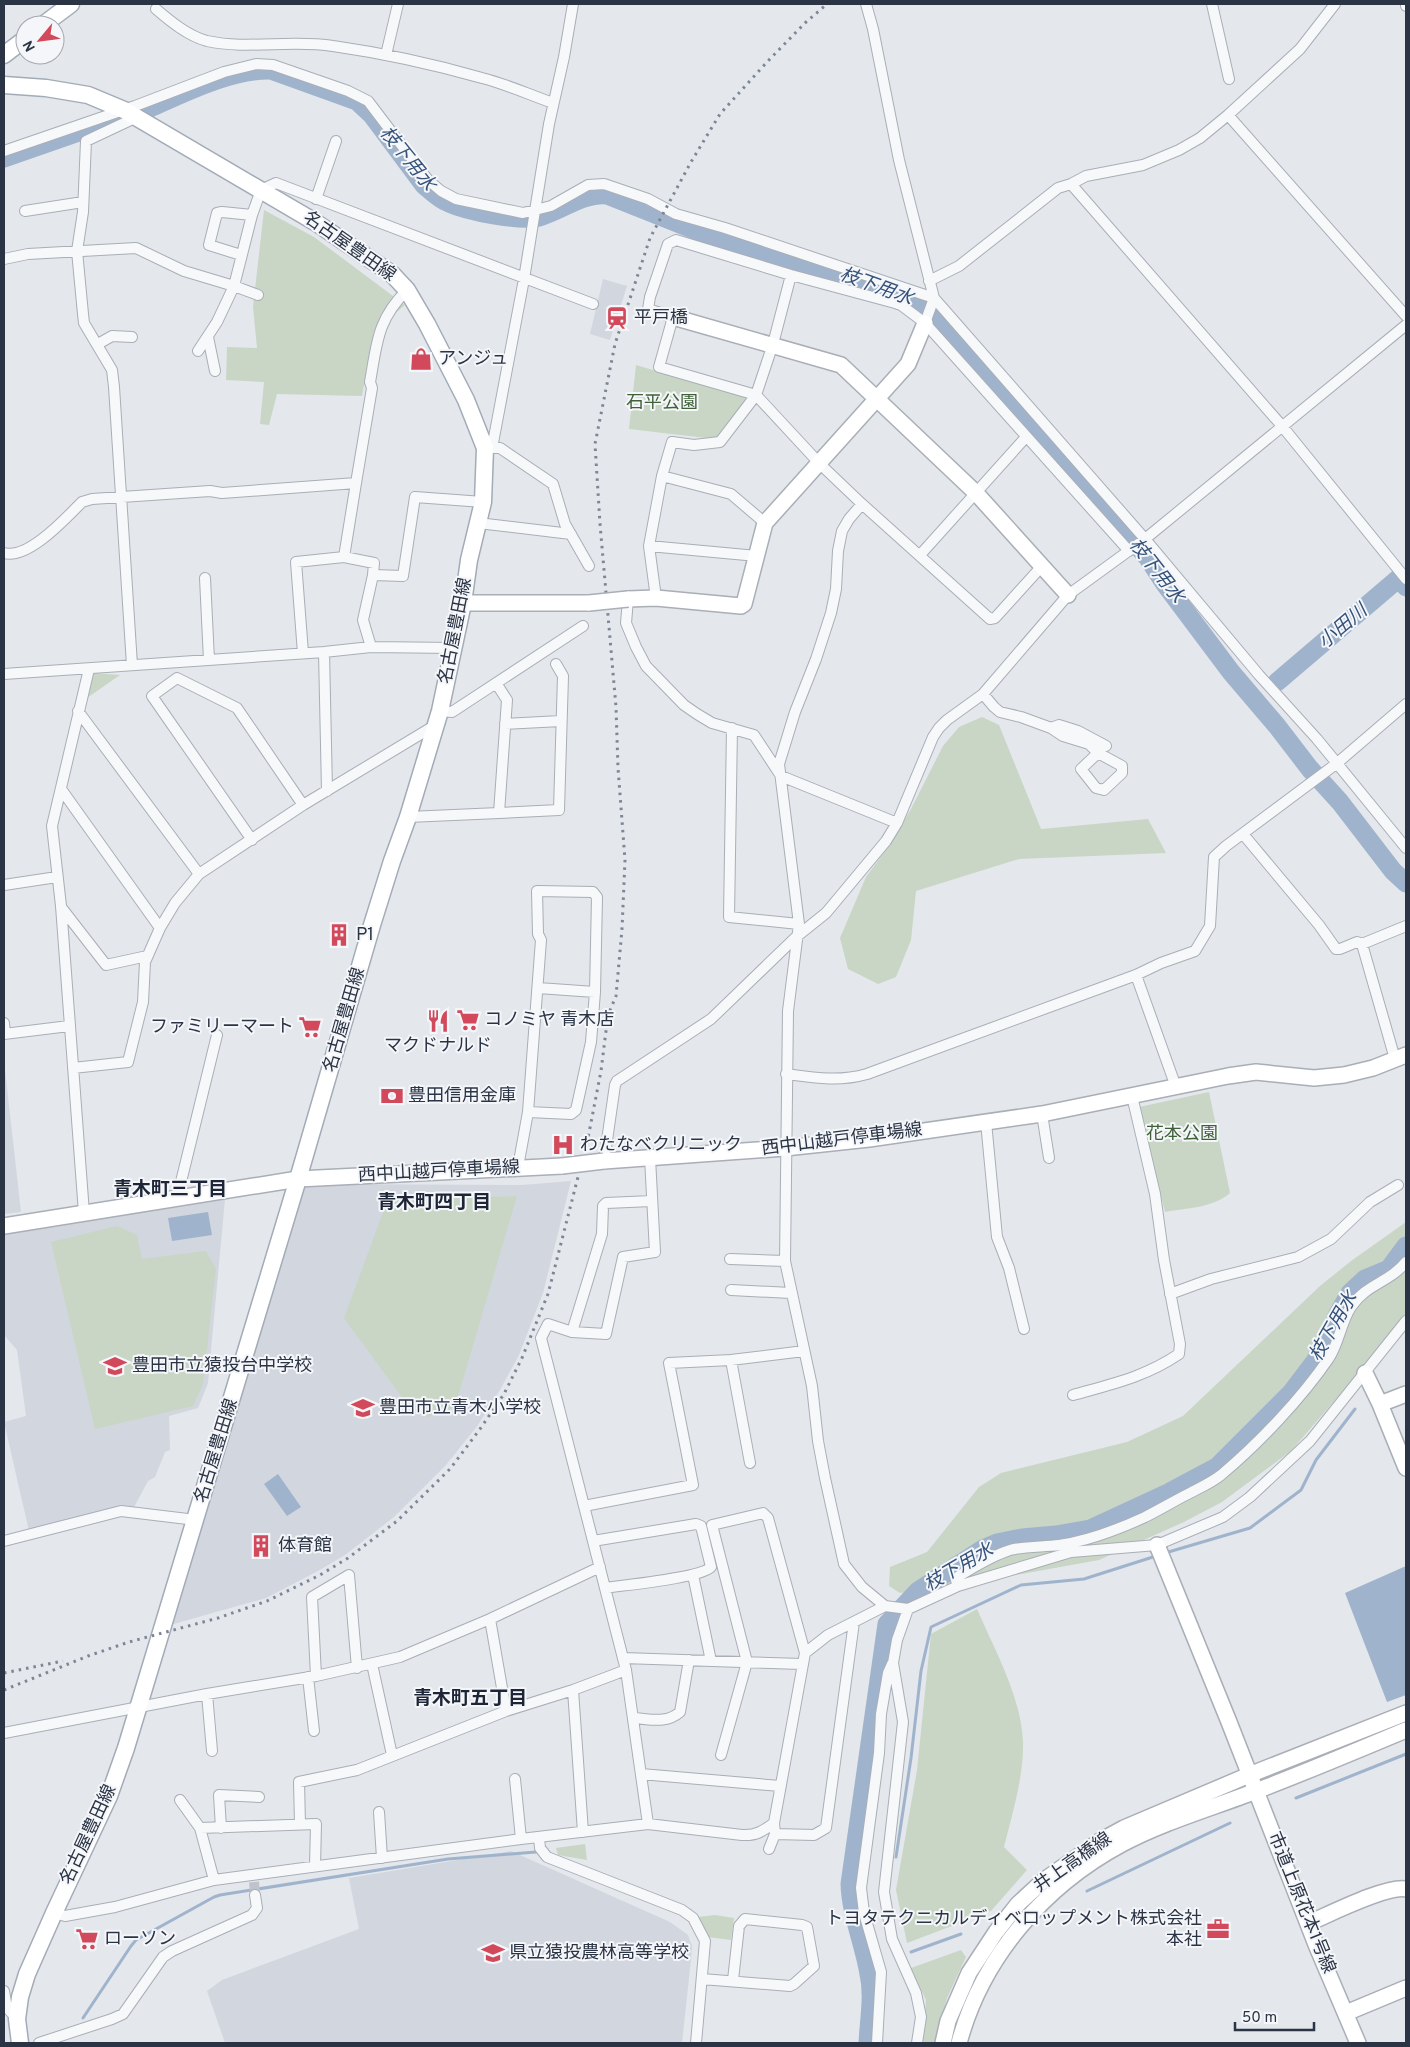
<svg xmlns="http://www.w3.org/2000/svg" width="1410" height="2047" viewBox="0 0 1410 2047" font-family="Overpass,'Noto Sans JP',sans-serif">
  <rect width="100%" height="100%" fill="#e4e7ec"/>
  <path fill="#d2d6de" d="M 603,279 L 627,286 L 610,340 L 590,334 Z
    M 4,1061 L 21,1212 L 4,1214 Z
    M 571,1181 L 543,1293 L 519,1355 L 500,1390 L 478,1425 L 446,1465 L 394,1517 L 345,1555 L 318,1571 L 266,1598 L 170,1625 L 302,1190 L 311,1184 L 522,1185 Z
    M 225,1199 L 208,1383 L 198,1408 L 169,1416 L 170,1450 L 165,1452 L 155,1477 L 148,1481 L 133,1509 L 111,1508 L 29,1531 L 4,1422 L 26,1416 L 17,1350 L 4,1335 L 4,1230 Z
    M 511,1851 L 670,1922 L 688,1935 L 692,1946 L 691,1960 L 682,2043 L 225,2043 L 207,1991 L 222,1980 L 359,1929 L 349,1878 Z"/>
  <path fill="#c9d6c5" d="M 264,210 L 314,237 L 405,305 L 374,331 L 362,396 L 277,394 L 269,425 L 260,424 L 264,382 L 226,380 L 227,347 L 257,348 L 253,307 Z
    M 636,365 L 748,398 L 715,439 L 629,429 Z
    M 92,673 L 120,675 L 87,698 Z
    M 982,717 L 999,725 L 1041,829 L 1148,819 L 1166,853 L 1019,859 L 916,891 L 911,940 L 896,977 L 878,984 L 848,969 L 840,938 L 866,877 L 888,847 L 911,809 L 943,746 L 959,727 Z
    M 1209,1092 L 1230,1193 C 1213,1208 1186,1208 1165,1212 L 1139,1107 Z
    M 517,1196 L 455,1407 L 428,1417 L 409,1407 L 344,1318 L 388,1199 Z
    M 1406,1222 L 1406,1318 L 1291,1451 L 1222,1502 L 1184,1522 L 1099,1560 L 943,1588 L 900,1593 L 889,1586 L 890,1567 L 927,1552 L 979,1487 L 1001,1473 L 1127,1442 L 1183,1416 L 1320,1286 L 1351,1261 Z
    M 117,1226 L 137,1235 L 142,1259 L 206,1251 L 216,1269 L 203,1384 L 193,1406 L 95,1429 L 51,1242 Z
    M 977,1609 C 995,1651 1021,1696 1023,1742 C 1024,1776 1012,1815 1004,1847 L 1027,1870 L 991,1911 L 907,1943 L 896,1890 L 917,1770 L 931,1634 Z
    M 585,1844 L 587,1860 L 558,1855 L 556,1848 Z
    M 715,1915 L 734,1918 L 731,1940 L 708,1937 L 698,1917 Z
    M 961,1950 L 966,1957 L 947,1998 L 935,2043 L 923,2043 L 926,2000 L 911,1968 Z"/>
  <path fill="#9fb4cc" d="M 208,1212 L 212,1235 L 172,1241 L 168,1218 Z
    M 278,1474 L 301,1507 L 287,1516 L 264,1484 Z
    M 1406,1566 L 1406,1695 L 1387,1702 L 1345,1593 Z"/>
  <g fill="none" stroke-linecap="round" stroke-linejoin="round">
    <path stroke="#9fb4cc" stroke-width="3" d="M 1165,1553 L 1250,1528 L 1301,1490 L 1316,1460 L 1355,1409
      M 1296,1798 L 1406,1754
      M 896,1857 L 911,1758 L 921,1671 L 931,1627 L 1021,1585 L 1084,1579 L 1156,1556
      M 1087,1891 L 1230,1823
      M 911,1952 L 961,1934
      M 83,2018 L 131,1946 L 136,1940 L 214,1897 L 220,1895 L 448,1859 L 536,1852"/>
    <path stroke="#9fb4cc" stroke-width="19" d="M 150,108 C 186,92 232,69 271,70 L 357,101 L 372,115 L 424,185 C 432,192 439,199 449,203 C 467,211 520,222 539,217 C 561,211 584,192 607,195 L 725,242 L 834,271 L 902,292 L 935,314 L 1148,558 L 1165,584 L 1231,672 L 1277,726 L 1310,769 L 1340,802 L 1393,871 L 1406,883
      M 4,158 L 116,119
      M 1277,682 L 1399,578 L 1406,587
      M 868,2043 C 869,2020 874,1996 869,1974 C 864,1943 851,1915 850,1884 L 887,1624 L 918,1591 L 983,1549 L 997,1543 L 1022,1538 L 1056,1535 L 1090,1529 L 1170,1492 L 1217,1467 L 1291,1393 L 1313,1364 L 1326,1346 L 1337,1316 L 1350,1293 L 1365,1279 L 1389,1269 L 1406,1246"/>
    <path stroke="#bfc3cb" stroke-width="10" stroke-dasharray="10 5" stroke-linecap="butt" d="M 254,1882 L 255,1895"/>
    <defs>
      <path id="street" d="M 866,4 L 873,29 L 899,160 L 934,298 L 1145,539 L 1259,675 L 1317,739 L 1406,848
        M 1212,4 L 1229,79
        M 1406,4 L 1406,6
        M 156,9 C 170,21 188,36 207,41 C 248,50 291,39 333,46 C 382,53 433,64 482,78 C 506,84 530,95 553,103
        M 386,55 L 398,4
        M 1228,115 L 1406,316
        M 4,151 L 135,106 L 224,72 L 256,64 L 273,65 L 348,91 L 368,101 L 428,180 L 441,191 L 456,199 L 523,213 L 551,206 L 588,185 L 604,184 L 648,199 L 676,214 L 725,228 L 934,298
        M 1071,184 L 1282,426 L 1406,579
        M 316,199 L 336,141
        M 25,211 L 83,202
        M 241,255 L 209,245 L 217,213 L 222,212 L 252,215
        M 4,259 L 28,254 L 136,248 L 184,271 L 234,286 L 252,215 L 261,190 L 276,183 L 593,304
        M 929,281 L 959,266 L 1058,188 L 1071,184 L 1086,176 L 1143,165 L 1179,150 L 1200,138 L 1228,115 L 1300,49 L 1335,4
        M 925,323 L 934,298
        M 208,337 L 215,371
        M 98,344 L 112,336 L 132,337
        M 198,351 L 217,322 L 234,286 L 258,295
        M 486,448 L 500,448 L 553,484 L 565,524 L 589,566
        M 492,448 L 524,279 L 549,124 L 564,57 L 573,4
        M 662,476 L 672,442 L 694,445 L 720,442 L 756,395 L 773,344 L 791,275
        M 356,483 L 372,388 L 370,382 C 377,343 377,320 407,290
        M 862,504 L 849,519 L 842,531 L 838,551 L 836,589 L 831,613 L 816,659 L 795,712 L 779,764 L 799,924 L 788,1011 L 785,1261 L 812,1386 L 818,1441 L 825,1478 L 844,1564 L 862,1587 L 885,1606 L 908,1609 L 958,1586 L 1071,1552 L 1157,1545 L 1223,1517 L 1250,1497 L 1310,1441 L 1406,1321
        M 478,523 L 571,534
        M 649,546 L 757,556
        M 4,553 C 28,560 66,518 82,502 L 92,499 L 210,491 L 222,493 L 356,483 L 344,557
        M 920,555 L 1026,437
        M 1042,566 L 995,618 L 990,619 L 862,504 L 820,464 L 756,395 L 659,367 L 673,317 L 648,309 L 650,297 L 668,244 L 676,240 L 791,275 L 895,303 L 901,305 L 925,323 L 1129,551
        M 373,575 L 403,576 L 415,497 L 483,502
        M 205,578 L 209,660
        M 656,598 L 649,546 L 662,476 L 731,494 L 765,523
        M 628,599 L 626,623 L 636,647 L 646,666 L 684,705 L 697,714 L 712,723 L 754,735 L 781,776 L 897,823
        M 324,652 L 327,791
        M 303,653 L 296,562 L 344,557 L 374,563 L 373,575 L 363,620 L 371,647
        M 132,665 L 114,387 L 112,370 L 84,323 L 83,314 L 77,251 L 83,212 L 86,141 L 137,117
        M 4,674 L 324,652 L 371,647 L 453,648
        M 983,694 L 994,707 L 1000,712 L 1021,717 L 1051,728 L 1063,736 L 1089,744 L 1098,753 L 1081,769 L 1096,788 L 1104,790 L 1122,773 L 1122,766 L 1098,753
        M 78,711 L 199,874
        M 440,711 L 452,712 L 583,626
        M 505,724 L 561,721
        M 732,728 L 729,917 L 799,924
        M 1051,728 L 1059,725 L 1078,731 L 1106,746
        M 61,789 L 160,928
        M 499,813 L 559,810 L 563,676 L 556,664
        M 408,817 L 499,813 L 507,700 L 496,683
        M 1243,834 L 1319,925 L 1336,949 L 1340,949 L 1357,942 L 1362,944 L 1406,926
        M 252,840 L 152,696 L 177,678 L 237,708 L 303,805
        M 4,885 L 57,877
        M 61,907 L 106,965 L 147,956
        M 1362,944 L 1395,1059
        M 1136,975 L 1176,1087
        M 4,1023 L 5,1034
        M 4,1034 L 69,1026
        M 73,1068 L 128,1062 L 143,1002 L 145,962 L 160,928 L 175,903 L 199,874 L 303,805 L 434,726
        M 786,1074 C 815,1078 839,1082 867,1074 L 1136,975 L 1161,963 L 1195,951 L 1210,926 L 1214,857 L 1226,846 L 1336,764 L 1406,704
        M 528,1112 L 571,1114 L 576,1110 L 591,1042 L 595,992
        M 1042,1114 L 1049,1158
        M 986,1122 L 997,1237 L 1009,1268 L 1024,1329
        M 604,1161 L 615,1085 L 617,1081 L 711,1019 L 796,937 L 826,913 L 886,841 L 897,823 L 933,737 L 939,728 L 947,720 L 983,694 L 1068,595 L 1145,539 L 1406,325
        M 518,1167 L 528,1112 L 541,940 L 538,934 L 537,891 L 593,892 L 597,897 L 595,992 L 538,988
        M 177,1198 L 217,1035
        M 84,1213 L 61,906 L 52,826 L 89,669
        M 730,1259 L 785,1261
        M 731,1290 L 791,1293
        M 1170,1294 L 1211,1279 L 1298,1257 L 1331,1239 L 1370,1202 L 1398,1185
        M 572,1332 L 602,1234 L 603,1206 L 606,1203 L 652,1201
        M 731,1360 L 750,1463
        M 1073,1395 C 1112,1384 1145,1377 1179,1354 L 1180,1344 L 1164,1260 L 1155,1194 L 1132,1096
        M 584,1506 L 693,1485 L 669,1363 L 731,1360 L 804,1351
        M 4,1541 L 121,1511 L 196,1520
        M 593,1541 L 696,1524 L 701,1526 L 711,1567 C 701,1578 624,1585 605,1588
        M 693,1575 L 711,1661
        M 958,1586 L 956,1580 L 959,1576 C 976,1566 991,1556 1010,1550 C 1025,1546 1043,1547 1059,1545 C 1087,1541 1119,1529 1145,1517 C 1159,1510 1174,1501 1188,1494 C 1199,1488 1211,1483 1221,1475 C 1259,1443 1301,1399 1329,1358 C 1339,1343 1341,1322 1351,1307 C 1367,1283 1389,1283 1406,1262
        M 908,1609 L 897,1640 L 893,1663 L 903,1722 L 884,1892 L 892,1939 L 916,1993 L 921,2017 L 917,2043
        M 490,1619 L 506,1711
        M 805,1653 L 828,1635 L 885,1606
        M 623,1658 L 802,1664
        M 372,1664 L 392,1755
        M 316,1676 L 312,1597 L 349,1575 L 357,1668
        M 308,1677 L 314,1731
        M 573,1690 L 583,1832
        M 207,1694 L 212,1751
        M 633,1718 C 651,1719 666,1724 680,1712 L 689,1660
        M 4,1733 L 207,1694 L 316,1676 L 400,1657 L 490,1619 L 600,1567
        M 641,1774 L 780,1786
        M 515,1779 L 521,1839
        M 180,1800 L 200,1828
        M 379,1812 L 382,1858
        M 774,1823 L 775,1834 L 814,1835 L 826,1828 L 854,1622
        M 300,1824 L 299,1782 L 357,1770 L 506,1711 L 573,1690 L 626,1670
        M 648,1824 L 626,1670 L 541,1338 L 548,1324 L 572,1332 L 606,1334 L 623,1257 L 655,1252 L 650,1158
        M 221,1828 L 219,1795 L 259,1797
        M 539,1838 L 540,1848 L 547,1857 L 682,1910 L 693,1918 L 705,1941 L 696,2043
        M 769,1849 L 775,1834
        M 214,1880 L 200,1828 L 316,1824 L 315,1866
        M 54,1913 L 65,1916 L 115,1907 L 214,1880 L 521,1839 L 648,1824 L 742,1835 C 756,1836 763,1831 774,1823 L 805,1653 L 768,1518 L 763,1513 L 712,1525 L 747,1662 L 721,1755
        M 702,1979 L 790,1986 L 794,1984 L 814,1966 L 807,1927 L 802,1925 L 745,1919 L 739,1926 L 733,1980
        M 4,1991 L 7,2008 L 17,2019
        M 39,2043 L 112,2019 L 123,2014 L 163,1957 L 172,1951 L 252,1915 L 257,1908 L 255,1895
        M 877,2043 L 881,1972 L 864,1913 L 861,1888 L 879,1753 L 881,1714 L 888,1673 L 892,1664"/>
      <path id="secondary" d="M 673,317 L 841,365 L 976,493 L 1068,595
        M 628,599 L 656,598 L 741,606 L 744,604 L 765,523 L 908,364 L 925,323
        M 463,603 L 589,603
        M 604,1161 L 785,1148 L 869,1139 L 1042,1114 L 1228,1076 L 1256,1072 L 1314,1078 L 1344,1075 L 1373,1068 L 1406,1055
        M 4,1226 L 298,1179 L 562,1166
        M 1365,1373 L 1380,1404 L 1406,1468
        M 1380,1404 L 1406,1394
        M 1157,1545 L 1229,1722 L 1317,1947 L 1358,2043
        M 1309,1923 C 1330,1914 1387,1885 1406,1889
        M 1346,2013 L 1406,1988
        M 943,2043 L 948,2021 L 969,1973 L 996,1932 L 1018,1904 L 1043,1881 L 1100,1841 L 1124,1828 L 1249,1775 L 1406,1713
        M 959,2043 C 982,1957 1044,1886 1122,1844 C 1163,1822 1212,1808 1256,1791 C 1306,1772 1356,1751 1406,1730"/>
      <path id="primary" d="M 43,25 L 71,4
        M 4,55 L 25,39
        M 4,85 L 46,88 L 88,95 L 124,110 L 315,222 L 392,274 L 407,290 L 427,324 L 466,400 L 485,448 L 483,502 L 469,560 L 463,603 L 440,711 L 408,817 L 392,861 L 372,925 L 298,1179 L 126,1748 L 109,1796 L 54,1913 L 27,1974 L 20,1997 L 17,2019 L 20,2043"/>
    </defs>
    <use href="#street" stroke="#a9aeb7" stroke-width="12"/>
    <use href="#secondary" stroke="#a9aeb7" stroke-width="18"/>
    <use href="#primary" stroke="#a3abb8" stroke-width="19"/>
    <use href="#street" stroke="#f7f8fa" stroke-width="10"/>
    <use href="#secondary" stroke="#fff" stroke-width="15"/>
    <use href="#primary" stroke="#fff" stroke-width="16"/>
    <path stroke="#7d8696" stroke-width="3" stroke-dasharray="2.5 5" stroke-linecap="butt" d="M 4,1673 L 63,1661
      M 4,1690 L 88,1656 L 129,1642 L 218,1618 L 267,1601 L 320,1575 L 348,1558 L 397,1521 L 450,1469 L 480,1429 L 504,1394 L 522,1358 L 548,1294 L 588,1138 L 601,1071 L 608,1015 L 616,996 L 622,929 L 625,860 L 618,768 L 616,707 L 600,524 L 595,444 L 615,344 L 650,238 L 691,162 L 720,114 L 767,62 L 805,23 L 827,4"/>
    <defs>
      <path id="secondary-bridge" d="M 589,603 L 628,599
        M 562,1166 L 604,1161"/>
    </defs>
    <use href="#secondary-bridge" stroke="#a9aeb7" stroke-width="18" stroke-linecap="butt"/>
    <use href="#secondary-bridge" stroke="#fff" stroke-width="15"/>
  </g>
  <defs>
    <symbol id="station-bare" viewBox="-9 -9 18 18"><path d="M-3-6H3Q5-6 5-4V2Q5 4 3 4L4.5 6H3L1.5 4h-3L-3 6H-4.5L-3 4Q-5 4-5 2V-4Q-5-6-3-6ZM-3.5-4v3h7v-3ZM-3.5 1v1.5H-2V1ZM2 1v1.5H3.5V1Z" fill="#d1495b" stroke="#f4f6f9" stroke-width="2.5" paint-order="stroke"/></symbol>
    <symbol id="shop-bare" viewBox="-9 -9 18 18"><path d="M-5-2.5h2.3a2.7 3.5 0 0 1 5.4 0H5L5.5 6h-11ZM-1.5-2.5h3a1.5 2.3 0 0 0-3 0Z" fill="#d1495b" stroke="#f4f6f9" stroke-width="2.5" paint-order="stroke"/></symbol>
    <symbol id="building-bare" viewBox="-9 -9 18 18"><path d="M-4-6H4V6H1V3H-1V6H-4ZM-2.5-4.3h1.7v1.8h-1.7ZM.8-4.3h1.7v1.8H.8ZM-2.5-1h1.7V.8h-1.7ZM.8-1h1.7V.8H.8Z" fill="#d1495b" stroke="#f4f6f9" stroke-width="2.5" paint-order="stroke"/></symbol>
    <symbol id="supermarket-bare" viewBox="-9 -9 18 18"><path d="M-6-5.5h2.5l.6 2H6L4.5 2H-2.5L-4.4-4H-6ZM-1.5 3.2a1.3 1.3 0 1 0 .1 0ZM3 3.2a1.3 1.3 0 1 0 .1 0Z" fill="#d1495b" stroke="#f4f6f9" stroke-width="2.5" paint-order="stroke"/></symbol>
    <symbol id="restaurant-bare" viewBox="-9 -9 18 18"><path d="M-5-6h1v4h1v-4h1v4h1v-4h1v5L-1.5 .5V6h-2V.5L-5-1ZM5-6V6H3V1.5H1.5Q1.5-4 5-6Z" fill="#d1495b" stroke="#f4f6f9" stroke-width="2.5" paint-order="stroke"/></symbol>
    <symbol id="bank-bare" viewBox="-9 -9 18 18"><path d="M-6-4H6V4H-6ZM0-2.3a2.3 2.3 0 1 0 0 4.6a2.3 2.3 0 1 0 0-4.6Z" fill="#d1495b" stroke="#f4f6f9" stroke-width="2.5" paint-order="stroke"/></symbol>
    <symbol id="hospital-bare" viewBox="-9 -9 18 18"><path d="M-5-5h3v3.5h4V-5h3V5h-3V1.5h-4V5h-3Z" fill="#d1495b" stroke="#f4f6f9" stroke-width="2.5" paint-order="stroke"/></symbol>
    <symbol id="school-bare" viewBox="-9 -9 18 18"><path d="M0-5L7-2L0 1L-7-2ZM-4 1L0 2.5L4 1V4Q0 6-4 4Z" fill="#d1495b" stroke="#f4f6f9" stroke-width="2.5" paint-order="stroke"/></symbol>
    <symbol id="office-bare" viewBox="-9 -9 18 18"><path d="M-6-3h4V-5.5h4V-3h4V5H-6ZM-1-4.5V-3h2v-1.5ZM-6 0V1H6V0Z" fill="#d1495b" stroke="#f4f6f9" stroke-width="2.5" paint-order="stroke"/></symbol>
  </defs>
  <g fill-rule="evenodd">
    <use href="#station-bare" x="601" y="302" width="32" height="32"/>
    <use href="#shop-bare" x="405" y="343" width="32" height="32"/>
    <use href="#building-bare" x="323" y="919" width="32" height="32"/>
    <use href="#supermarket-bare" x="452" y="1004" width="32" height="32"/>
    <use href="#restaurant-bare" x="422" y="1005" width="32" height="32"/>
    <use href="#supermarket-bare" x="294" y="1011" width="32" height="32"/>
    <use href="#bank-bare" x="376" y="1080" width="32" height="32"/>
    <use href="#hospital-bare" x="547" y="1129" width="32" height="32"/>
    <use href="#school-bare" x="99" y="1350" width="32" height="32"/>
    <use href="#school-bare" x="347" y="1392" width="32" height="32"/>
    <use href="#building-bare" x="245" y="1530" width="32" height="32"/>
    <use href="#office-bare" x="1202" y="1913" width="32" height="32"/>
    <use href="#supermarket-bare" x="71" y="1923" width="32" height="32"/>
    <use href="#school-bare" x="477" y="1937" width="32" height="32"/>
  </g>
  <g text-anchor="middle" dominant-baseline="central" stroke-width="4" stroke-linejoin="round" paint-order="stroke">
    <g font-size="18" fill="#2b3445" stroke="#f4f6f9">
      <text transform="translate(349 247) rotate(35)">名古屋豊田線</text>
      <text transform="translate(456 631) rotate(-79)">名古屋豊田線</text>
      <text transform="translate(345 1020) rotate(-74)">名古屋豊田線</text>
      <text transform="translate(842 1140) rotate(-7)">西中山越戸停車場線</text>
      <text transform="translate(439 1172) rotate(-3)">西中山越戸停車場線</text>
      <text transform="translate(217 1451) rotate(-73)">名古屋豊田線</text>
      <text transform="translate(89 1835) rotate(-65)">名古屋豊田線</text>
      <text transform="translate(1073 1863) rotate(-35)">井上高橋線</text>
      <text transform="translate(1301 1903) rotate(68)">市道上原花本1号線</text>
    </g>
    <g font-size="18" fill="#2b3445" stroke="#f4f6f9" text-anchor="start">
      <text x="634" y="318">平戸橋</text>
      <text x="438" y="359">アンジュ</text>
      <text x="356" y="935">P1</text>
      <text x="484" y="1020">コノミヤ 青木店</text>
      <text x="294" y="1027" text-anchor="end">ファミリーマート</text>
      <text x="438" y="1046" text-anchor="middle">マクドナルド</text>
      <text x="408" y="1096">豊田信用金庫</text>
      <text x="580" y="1145">わたなべクリニック</text>
      <text x="132" y="1366">豊田市立猿投台中学校</text>
      <text x="379" y="1408">豊田市立青木小学校</text>
      <text x="278" y="1546">体育館</text>
      <text x="1202" y="1919" text-anchor="end">トヨタテクニカルディベロップメント株式会社<tspan x="1202" dy="21">本社</tspan></text>
      <text x="104" y="1939">ローソン</text>
      <text x="509" y="1953">県立猿投農林高等学校</text>
    </g>
    <g font-size="18" fill="#3f6138" stroke="#f4f6f9">
      <text x="662" y="403">石平公園</text>
      <text x="1182" y="1134">花本公園</text>
    </g>
    <g font-size="19" font-style="italic" fill="#34527a" stroke="#f4f6f9">
      <text transform="translate(407 159) rotate(51)">枝下用水</text>
      <text transform="translate(876 287) rotate(20)">枝下用水</text>
      <text transform="translate(1156 571) rotate(52)">枝下用水</text>
      <text transform="translate(1343 627) rotate(-40)">小田川</text>
      <text transform="translate(1334 1327) rotate(-60)">枝下用水</text>
      <text transform="translate(959 1568) rotate(-30)">枝下用水</text>
    </g>
    <g font-size="19" font-weight="bold" fill="#1d2536" stroke="#f4f6f9">
      <text x="170" y="1190">青木町三丁目</text>
      <text x="434" y="1203">青木町四丁目</text>
      <text x="470" y="1699">青木町五丁目</text>
    </g>
  </g>
  <rect width="1410" height="2047" fill="none" stroke="#2b3445" stroke-width="10"/>
  <g transform="translate(40 40) rotate(241)"><circle r="24" fill="#f4f6f9" stroke="#a4a8b1"/>
  <path d="M0-4L9 19L0 12L-9 19Z" fill="#d1495b"/>
  <text y="-8" font-size="14" font-weight="bold" text-anchor="middle" fill="#2b3445">N</text>
  </g>
  <path d="M1235 2022v8h79v-8" fill="none" stroke="#2b3445" stroke-width="2.5"/>
  <text x="1242" y="2022" font-size="15" fill="#2b3445" stroke="#f4f6f9" stroke-width="4" paint-order="stroke">50 m</text>
</svg>
